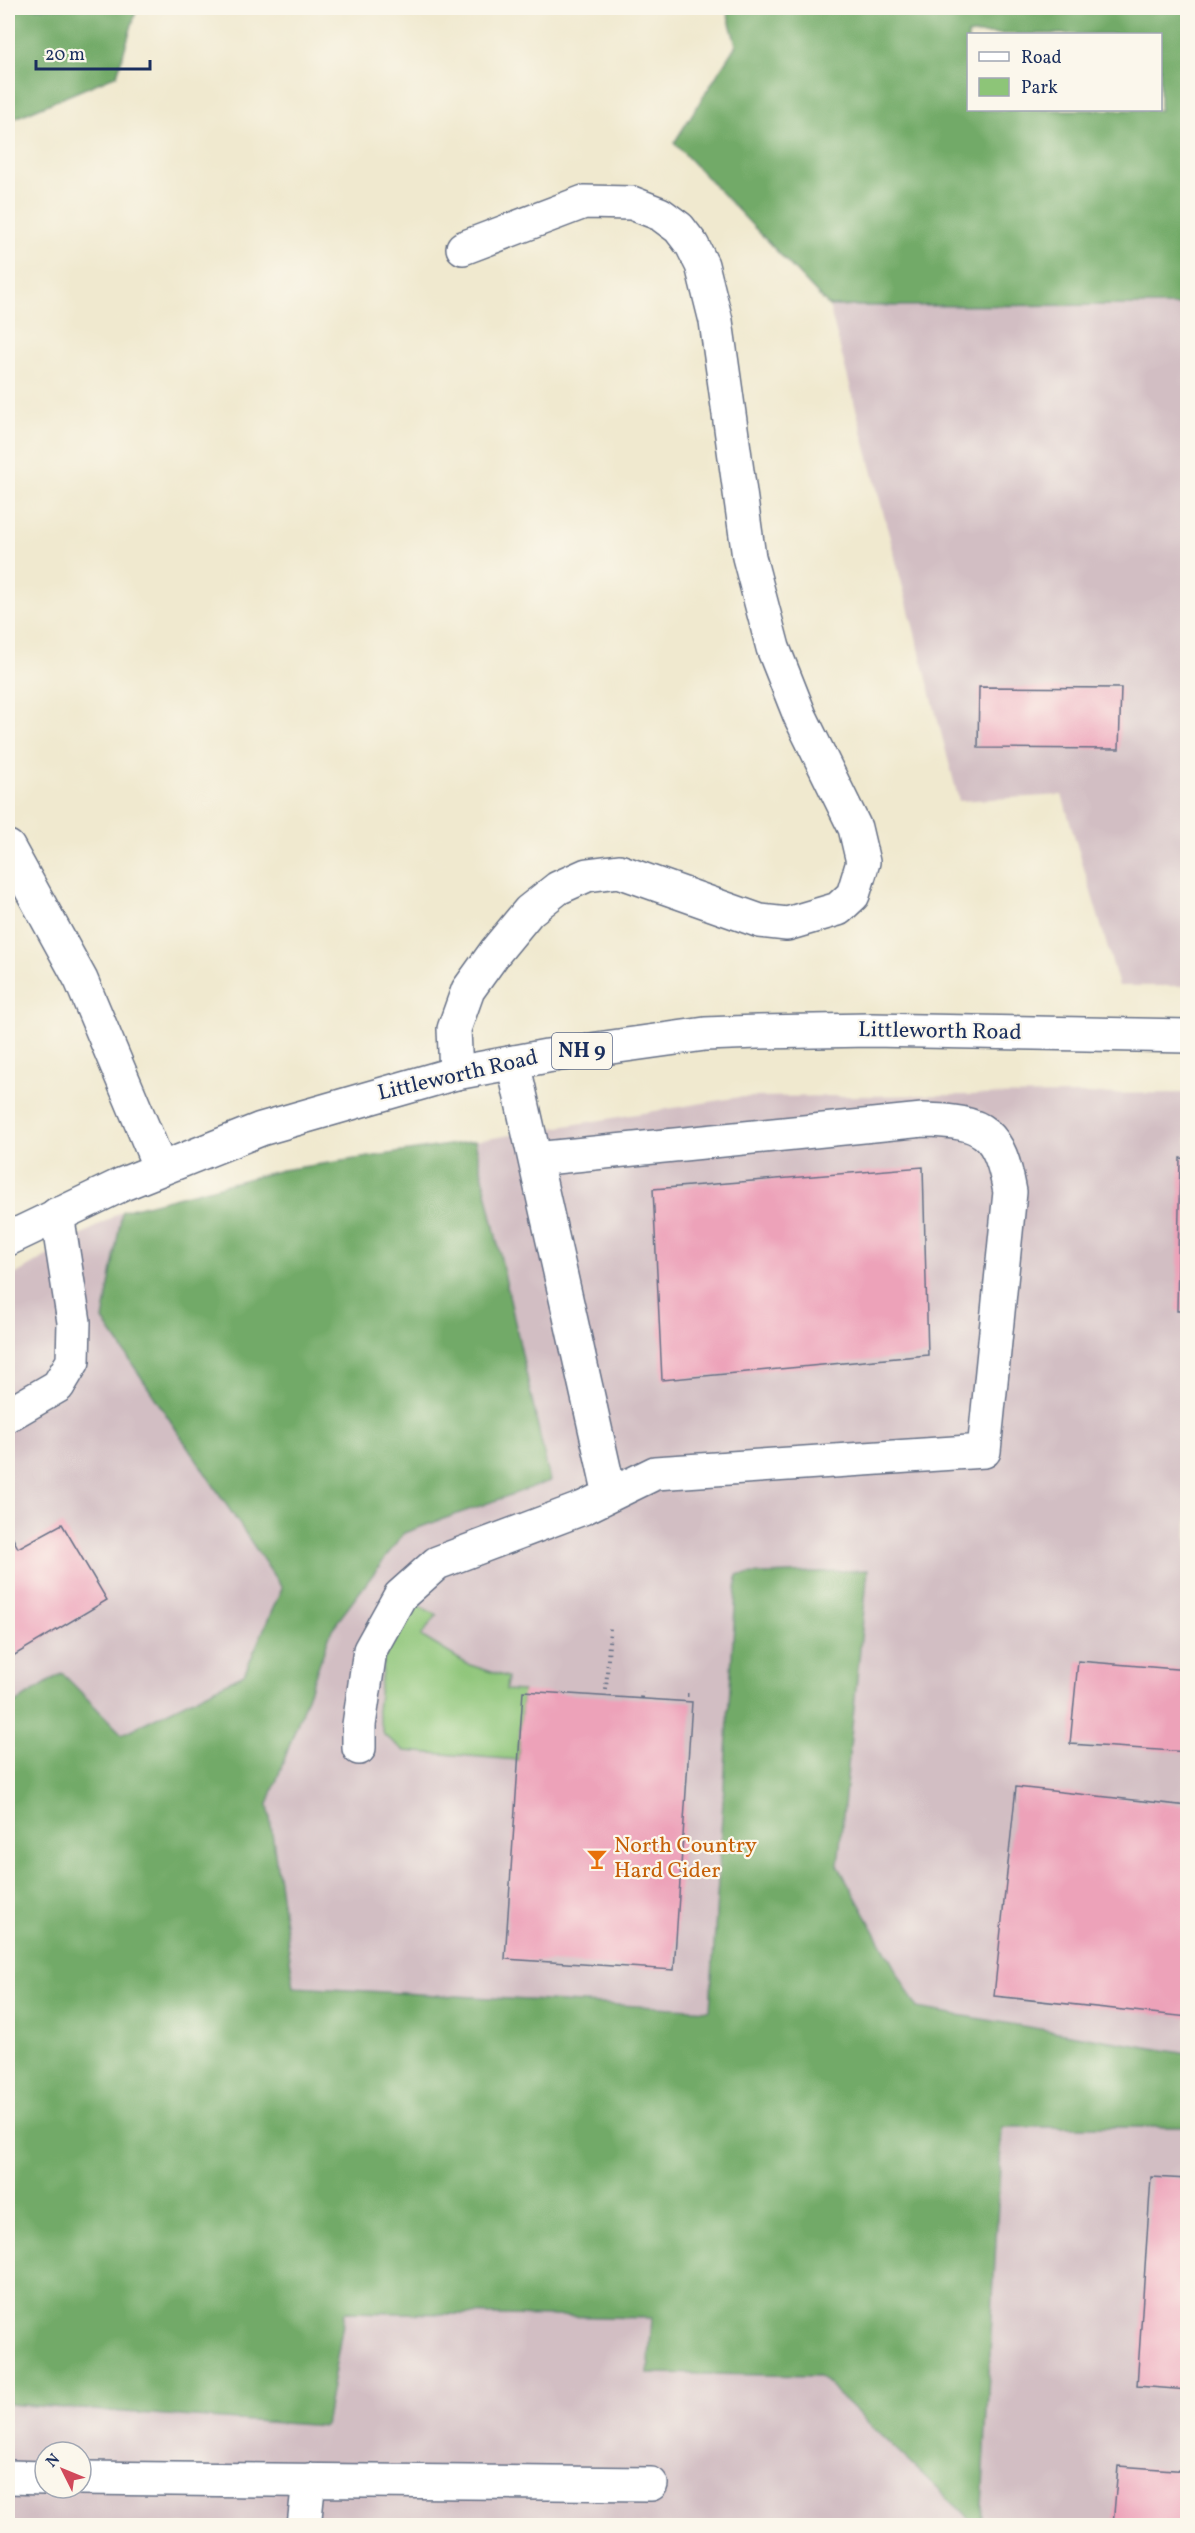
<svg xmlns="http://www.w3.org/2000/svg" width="1195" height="2533" viewBox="0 0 1195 2533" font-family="Vollkorn,serif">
  <rect width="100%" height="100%" fill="#fbf7ec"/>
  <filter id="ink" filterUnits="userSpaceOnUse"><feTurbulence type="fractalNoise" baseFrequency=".0167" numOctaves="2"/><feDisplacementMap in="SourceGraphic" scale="12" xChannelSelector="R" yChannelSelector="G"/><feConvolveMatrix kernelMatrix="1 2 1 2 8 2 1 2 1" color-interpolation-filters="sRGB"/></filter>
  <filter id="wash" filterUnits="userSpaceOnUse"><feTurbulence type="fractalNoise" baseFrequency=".008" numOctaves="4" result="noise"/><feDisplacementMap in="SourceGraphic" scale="24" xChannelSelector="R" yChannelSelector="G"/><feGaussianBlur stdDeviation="1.35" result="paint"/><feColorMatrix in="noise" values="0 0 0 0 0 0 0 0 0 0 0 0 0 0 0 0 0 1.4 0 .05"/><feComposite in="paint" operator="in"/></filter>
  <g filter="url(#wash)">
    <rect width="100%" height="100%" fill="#f0e9cf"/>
    <path fill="#d2bec3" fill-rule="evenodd" d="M 1187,305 L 1187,986 L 1119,986 L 1062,795 L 959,801 L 829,306 Z
      M 1187,1093 L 1187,2054 L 917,2008 L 838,1865 L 868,1571 L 737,1575 L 710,2010 L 294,1987 L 268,1804 L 332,1629 L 404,1533 L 550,1480 L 475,1141 L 739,1097 Z
      M 122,1211 L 103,1320 L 282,1588 L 244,1674 L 122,1734 L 62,1674 L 8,1708 L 8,1279 Z
      M 1002,2127 L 1187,2127 L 1187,2525 L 981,2526 Z
      M 344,2312 L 652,2318 L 648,2373 L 819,2376 L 976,2525 L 8,2525 L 8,2404 L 325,2426 ZM 45,2452 L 81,2452 L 81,2488 L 45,2488 Z"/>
    <path fill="#8dc578" stroke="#547a6b" stroke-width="1.5" d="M 415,1604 L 437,1615 L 421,1636 L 467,1664 L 507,1677 L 506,1690 L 523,1691 L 518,1760 L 405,1751 L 384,1735 L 377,1710 L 383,1662 L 393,1634 Z"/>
    <path fill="#72aa68" stroke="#466c63" stroke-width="1.5" fill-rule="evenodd" d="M 8,8 L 137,8 L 117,75 L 8,121 Z
      M 726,8 L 1187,8 L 1187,305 L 829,306 L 674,143 L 736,45 ZM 968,34 L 1160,34 L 1160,110 L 968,110 Z
      M 475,1141 L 550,1481 L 404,1533 L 332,1629 L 268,1804 L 294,1987 L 710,2010 L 737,1575 L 868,1570 L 838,1865 L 917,2008 L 1187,2054 L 1187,2127 L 1002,2127 L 981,2525 L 976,2525 L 819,2376 L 648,2373 L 652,2318 L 345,2312 L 325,2426 L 8,2404 L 8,1708 L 62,1673 L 122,1734 L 244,1674 L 282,1588 L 103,1320 L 122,1211 L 282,1170 Z"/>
    <g id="blocks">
      <path fill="#eda2b9" d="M 979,687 L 1121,688 L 1119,749 L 978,748 Z
        M 1180,1158 L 1188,1159 L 1188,1311 L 1177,1311 Z
        M 923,1167 L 928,1355 L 662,1380 L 653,1189 Z
        M 62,1524 L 107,1600 L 8,1659 L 8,1529 L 18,1548 Z
        M 1078,1661 L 1188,1670 L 1188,1752 L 1070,1744 Z
        M 523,1691 L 692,1702 L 674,1970 L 505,1959 Z
        M 1016,1787 L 1188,1806 L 1188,2017 L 994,1996 Z
        M 1151,2177 L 1188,2179 L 1188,2390 L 1137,2386 Z
        M 1118,2466 L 1188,2471 L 1188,2526 L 1113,2526 Z"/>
    </g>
  </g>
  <g filter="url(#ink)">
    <use href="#blocks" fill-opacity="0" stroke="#667086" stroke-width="1.5"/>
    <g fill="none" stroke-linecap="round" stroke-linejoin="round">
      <defs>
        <path id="minor" d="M 8,847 L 81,980 L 160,1168
          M 513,1062 L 610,1495
          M 456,1073 L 454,1029 L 468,990 L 496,951 L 529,911 L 558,888 L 587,875 L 619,871 L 760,921 L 787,924 L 838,909 L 853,895 L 863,862 L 855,828 L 800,716 L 773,648 L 749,557 L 716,321 L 702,265 L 692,245 L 679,228 L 660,214 L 632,203 L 584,202 L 463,248
          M 8,1415 L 58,1386 L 73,1361 L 74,1322 L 57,1214
          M 359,1748 L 359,1725 L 370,1650 L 400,1596 L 437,1563 L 583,1508 L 655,1473 L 984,1451 L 1010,1192 C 999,1132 985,1121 923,1120 L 535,1159
          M 8,2477 L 45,2478
          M 81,2478 L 651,2484
          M 304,2526 L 309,2480"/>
        <path id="major" d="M 8,1239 L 123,1184 L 261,1129 L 456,1073 L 547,1056 L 705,1034 L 758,1032 L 871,1030 L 1188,1036"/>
      </defs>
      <use href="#minor" stroke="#667086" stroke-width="36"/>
      <use href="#major" stroke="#667086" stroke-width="36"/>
      <path stroke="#667086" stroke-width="4" stroke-dasharray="1.5 4.5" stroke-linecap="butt" d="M 606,1690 L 610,1628
        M 687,1695 L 693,1695
        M 641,1698 L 642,1692"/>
      <use href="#minor" stroke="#fff" stroke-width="33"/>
      <use href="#major" stroke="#fff" stroke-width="33"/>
    </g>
  </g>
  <defs>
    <symbol id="bar-bare" viewBox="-9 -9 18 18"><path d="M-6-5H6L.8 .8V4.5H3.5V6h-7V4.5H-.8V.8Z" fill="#e8710a" stroke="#fbf7ec" stroke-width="2.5" paint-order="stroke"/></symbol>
  </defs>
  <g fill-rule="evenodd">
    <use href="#bar-bare" x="582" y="1844" width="30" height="30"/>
  </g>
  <g text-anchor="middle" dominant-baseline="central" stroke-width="4.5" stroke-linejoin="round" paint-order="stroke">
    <rect fill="#fbf7ec" stroke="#5e6b89" stroke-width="1.5" x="552" y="1033" width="60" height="36" rx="4.5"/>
    <g font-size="21" font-weight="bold" fill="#1b2f5e">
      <text x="582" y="1051">NH 9</text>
    </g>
    <g font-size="22" fill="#1b2f5e" stroke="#fbf7ec">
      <text transform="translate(940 1032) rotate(1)">Littleworth Road</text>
      <text transform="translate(458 1076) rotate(-13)">Littleworth Road</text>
    </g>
    <g font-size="22" fill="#c56008" stroke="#fbf7ec" text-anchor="start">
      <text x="614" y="1846">North Country<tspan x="614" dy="25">Hard Cider</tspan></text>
    </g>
  </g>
  <rect width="1195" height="2533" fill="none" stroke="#fbf7ec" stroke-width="30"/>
  <rect x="967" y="33" width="195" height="78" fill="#fbf7ec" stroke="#a1a7b3" stroke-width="1.5"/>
  <rect x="979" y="52" width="30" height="9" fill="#ffffff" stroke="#a1a7b3" stroke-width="1.5"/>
  <text x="1021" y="63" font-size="18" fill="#1b2f5e">Road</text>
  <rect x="979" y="78" width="30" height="18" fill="#8dc578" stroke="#a1a7b3" stroke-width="1.5"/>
  <text x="1021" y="93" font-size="18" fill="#1b2f5e">Park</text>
  <g transform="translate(63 2470) rotate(313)"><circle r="28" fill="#fbf7ec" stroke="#a1a7b3" stroke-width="1.5"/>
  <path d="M0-4.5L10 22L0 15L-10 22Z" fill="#d1495b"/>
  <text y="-9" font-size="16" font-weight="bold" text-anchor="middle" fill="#1b2f5e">N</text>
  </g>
  <path d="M36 60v9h114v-9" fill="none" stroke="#1b2f5e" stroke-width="3"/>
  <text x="45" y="60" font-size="18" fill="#1b2f5e" stroke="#fbf7ec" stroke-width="4.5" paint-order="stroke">20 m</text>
</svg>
